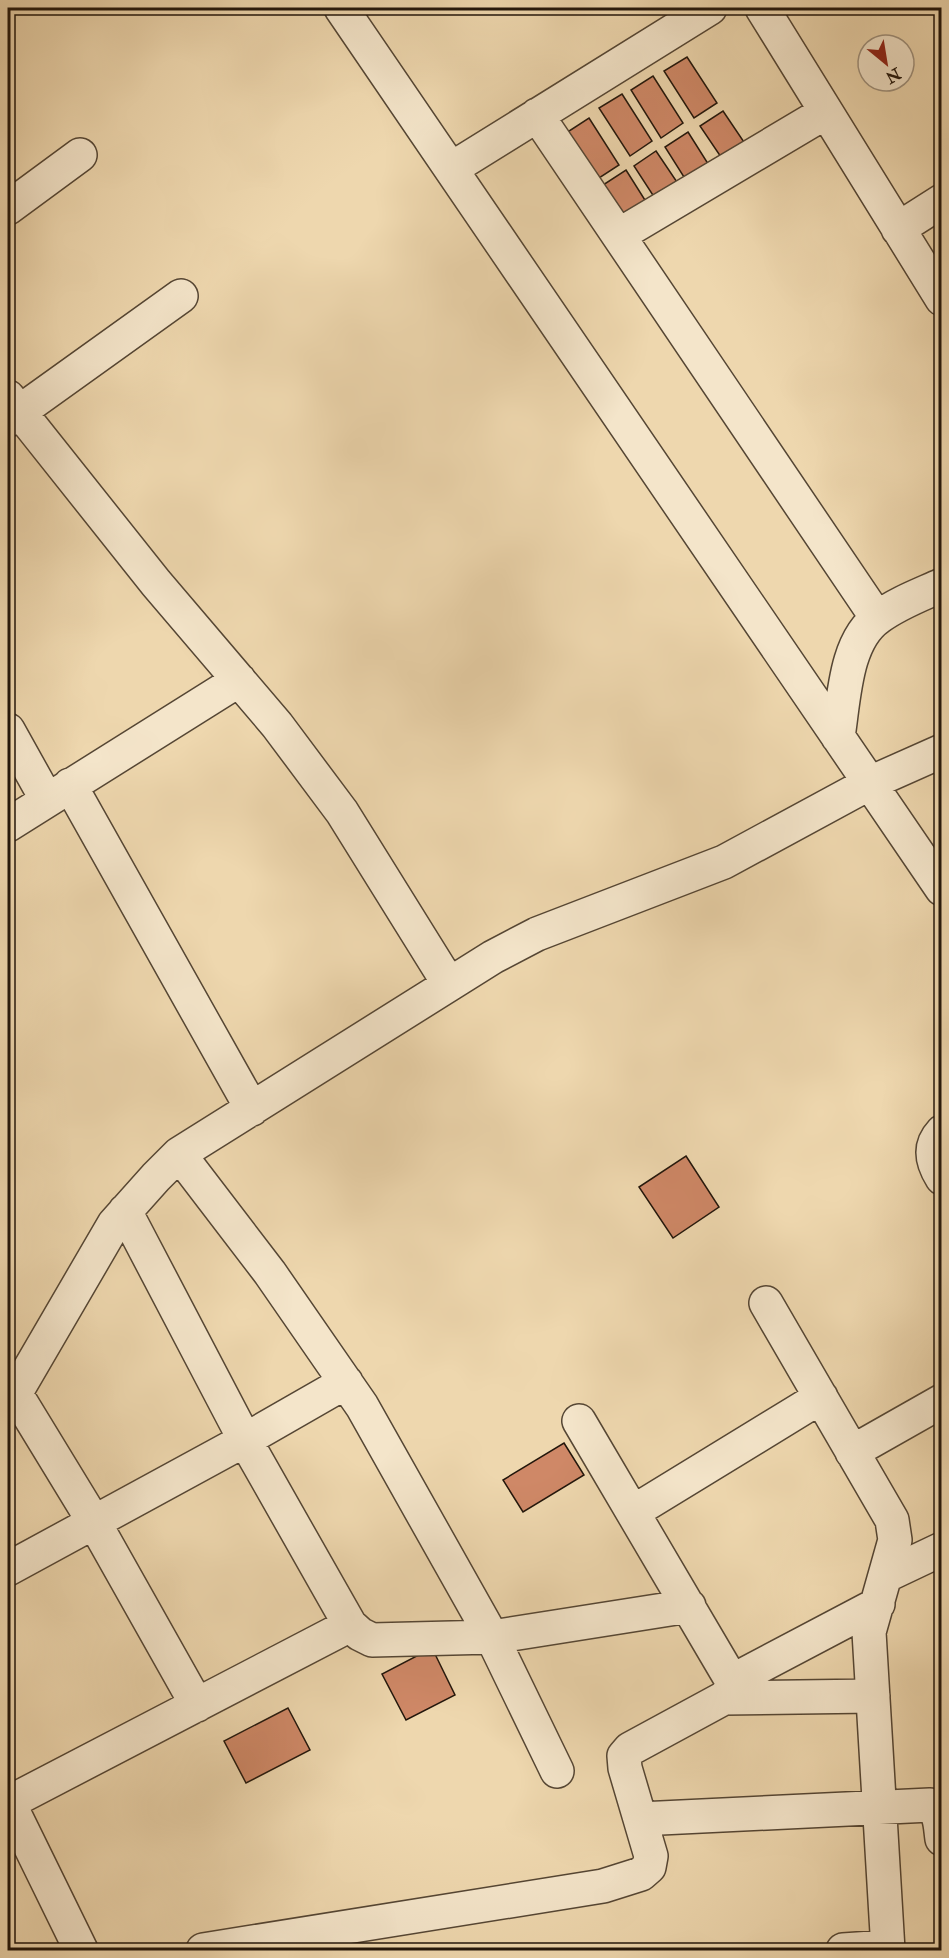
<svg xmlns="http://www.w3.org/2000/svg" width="949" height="1958" viewBox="0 0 949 1958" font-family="'IM FELL Double Pica',serif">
  <rect width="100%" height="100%" fill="#eed7ae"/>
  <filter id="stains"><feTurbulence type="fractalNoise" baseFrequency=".00333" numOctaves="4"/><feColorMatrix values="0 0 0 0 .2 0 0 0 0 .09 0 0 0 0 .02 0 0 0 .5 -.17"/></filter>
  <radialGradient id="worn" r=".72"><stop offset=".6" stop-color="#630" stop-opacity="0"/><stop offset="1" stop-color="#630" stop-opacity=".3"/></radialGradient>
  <path fill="#cf8867" stroke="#22160b" stroke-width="1.5" d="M 687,57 L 717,103 L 694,118 L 664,71 Z
    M 653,76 L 683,123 L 661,138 L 631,90 Z
    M 622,94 L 652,141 L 630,156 L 599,108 Z
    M 723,111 L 748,148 L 725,163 L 700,126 Z
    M 589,118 L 619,165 L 596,180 L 566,133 Z
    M 688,132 L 712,170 L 689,185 L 665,147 Z
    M 656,151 L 681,188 L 658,203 L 634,166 Z
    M 626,170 L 650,208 L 628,222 L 603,185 Z
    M 686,1156 L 719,1207 L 673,1238 L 639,1187 Z
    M 564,1443 L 584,1475 L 523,1512 L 503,1480 Z
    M 432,1648 L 455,1695 L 406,1720 L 382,1674 Z
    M 288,1708 L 310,1750 L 246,1783 L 224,1741 Z"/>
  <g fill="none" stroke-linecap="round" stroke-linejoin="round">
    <defs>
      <path id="street" d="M 341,8 L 942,889
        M 762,8 L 942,299
        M 537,115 L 877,618
        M 451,169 L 710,8
        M 8,208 L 80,155
        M 898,229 L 942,201
        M 619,235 L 826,112
        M 8,397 L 156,583 L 277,725 L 342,812 L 449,984
        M 8,420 L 181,296
        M 8,730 L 47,800
        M 838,737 C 844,699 845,640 879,617 C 898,603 920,595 942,585
        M 70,785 L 252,1109
        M 8,825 L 239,680
        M 942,1132 C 928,1147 932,1162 942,1178
        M 179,1154 L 270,1273 L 362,1406 L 492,1637 L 557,1771
        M 125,1211 L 245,1440 L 350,1625 L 360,1634 L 372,1640 L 492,1637 L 689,1606
        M 766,1303 L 892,1520 L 895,1540 L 869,1632 L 888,1950
        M 8,1381 L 94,1522 L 197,1705
        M 15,1394 L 114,1224 L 156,1177 L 179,1154 L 493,957 L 537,934 L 724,862 L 870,783 L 942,751
        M 852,1452 L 942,1401
        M 633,1512 L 821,1397
        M 8,1569 L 245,1440 L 346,1382
        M 885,1576 L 942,1549
        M 732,1681 L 878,1604
        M 724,1698 L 873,1696
        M 8,1801 L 81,1950
        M 8,1803 L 350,1625
        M 640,1819 L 930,1805 C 941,1814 940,1826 942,1839
        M 203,1950 L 603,1886 L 641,1874 L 649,1867 L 651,1856 L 625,1768 L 624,1756 L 630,1749 L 724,1698 L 732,1689 L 732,1681 L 579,1421
        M 843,1950 L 887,1947"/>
    </defs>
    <use href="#street" stroke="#554634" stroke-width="36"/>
    <use href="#street" stroke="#f4e5ca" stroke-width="33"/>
  </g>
  <rect width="949" height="1958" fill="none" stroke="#eed7ae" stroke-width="30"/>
  <rect x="9" y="9" width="931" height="1940" fill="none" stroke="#22160b" stroke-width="3"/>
  <rect x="15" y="15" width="919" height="1928" fill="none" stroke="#22160b" stroke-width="1.5"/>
  <g transform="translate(886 63) rotate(150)"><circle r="28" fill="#f4e5ca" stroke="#a0927e" stroke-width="1.5"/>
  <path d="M0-4.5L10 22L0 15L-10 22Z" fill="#8f2418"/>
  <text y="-9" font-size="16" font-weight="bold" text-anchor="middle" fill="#22160b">N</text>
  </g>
  <rect width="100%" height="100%" filter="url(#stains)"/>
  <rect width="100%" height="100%" fill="url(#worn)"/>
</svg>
